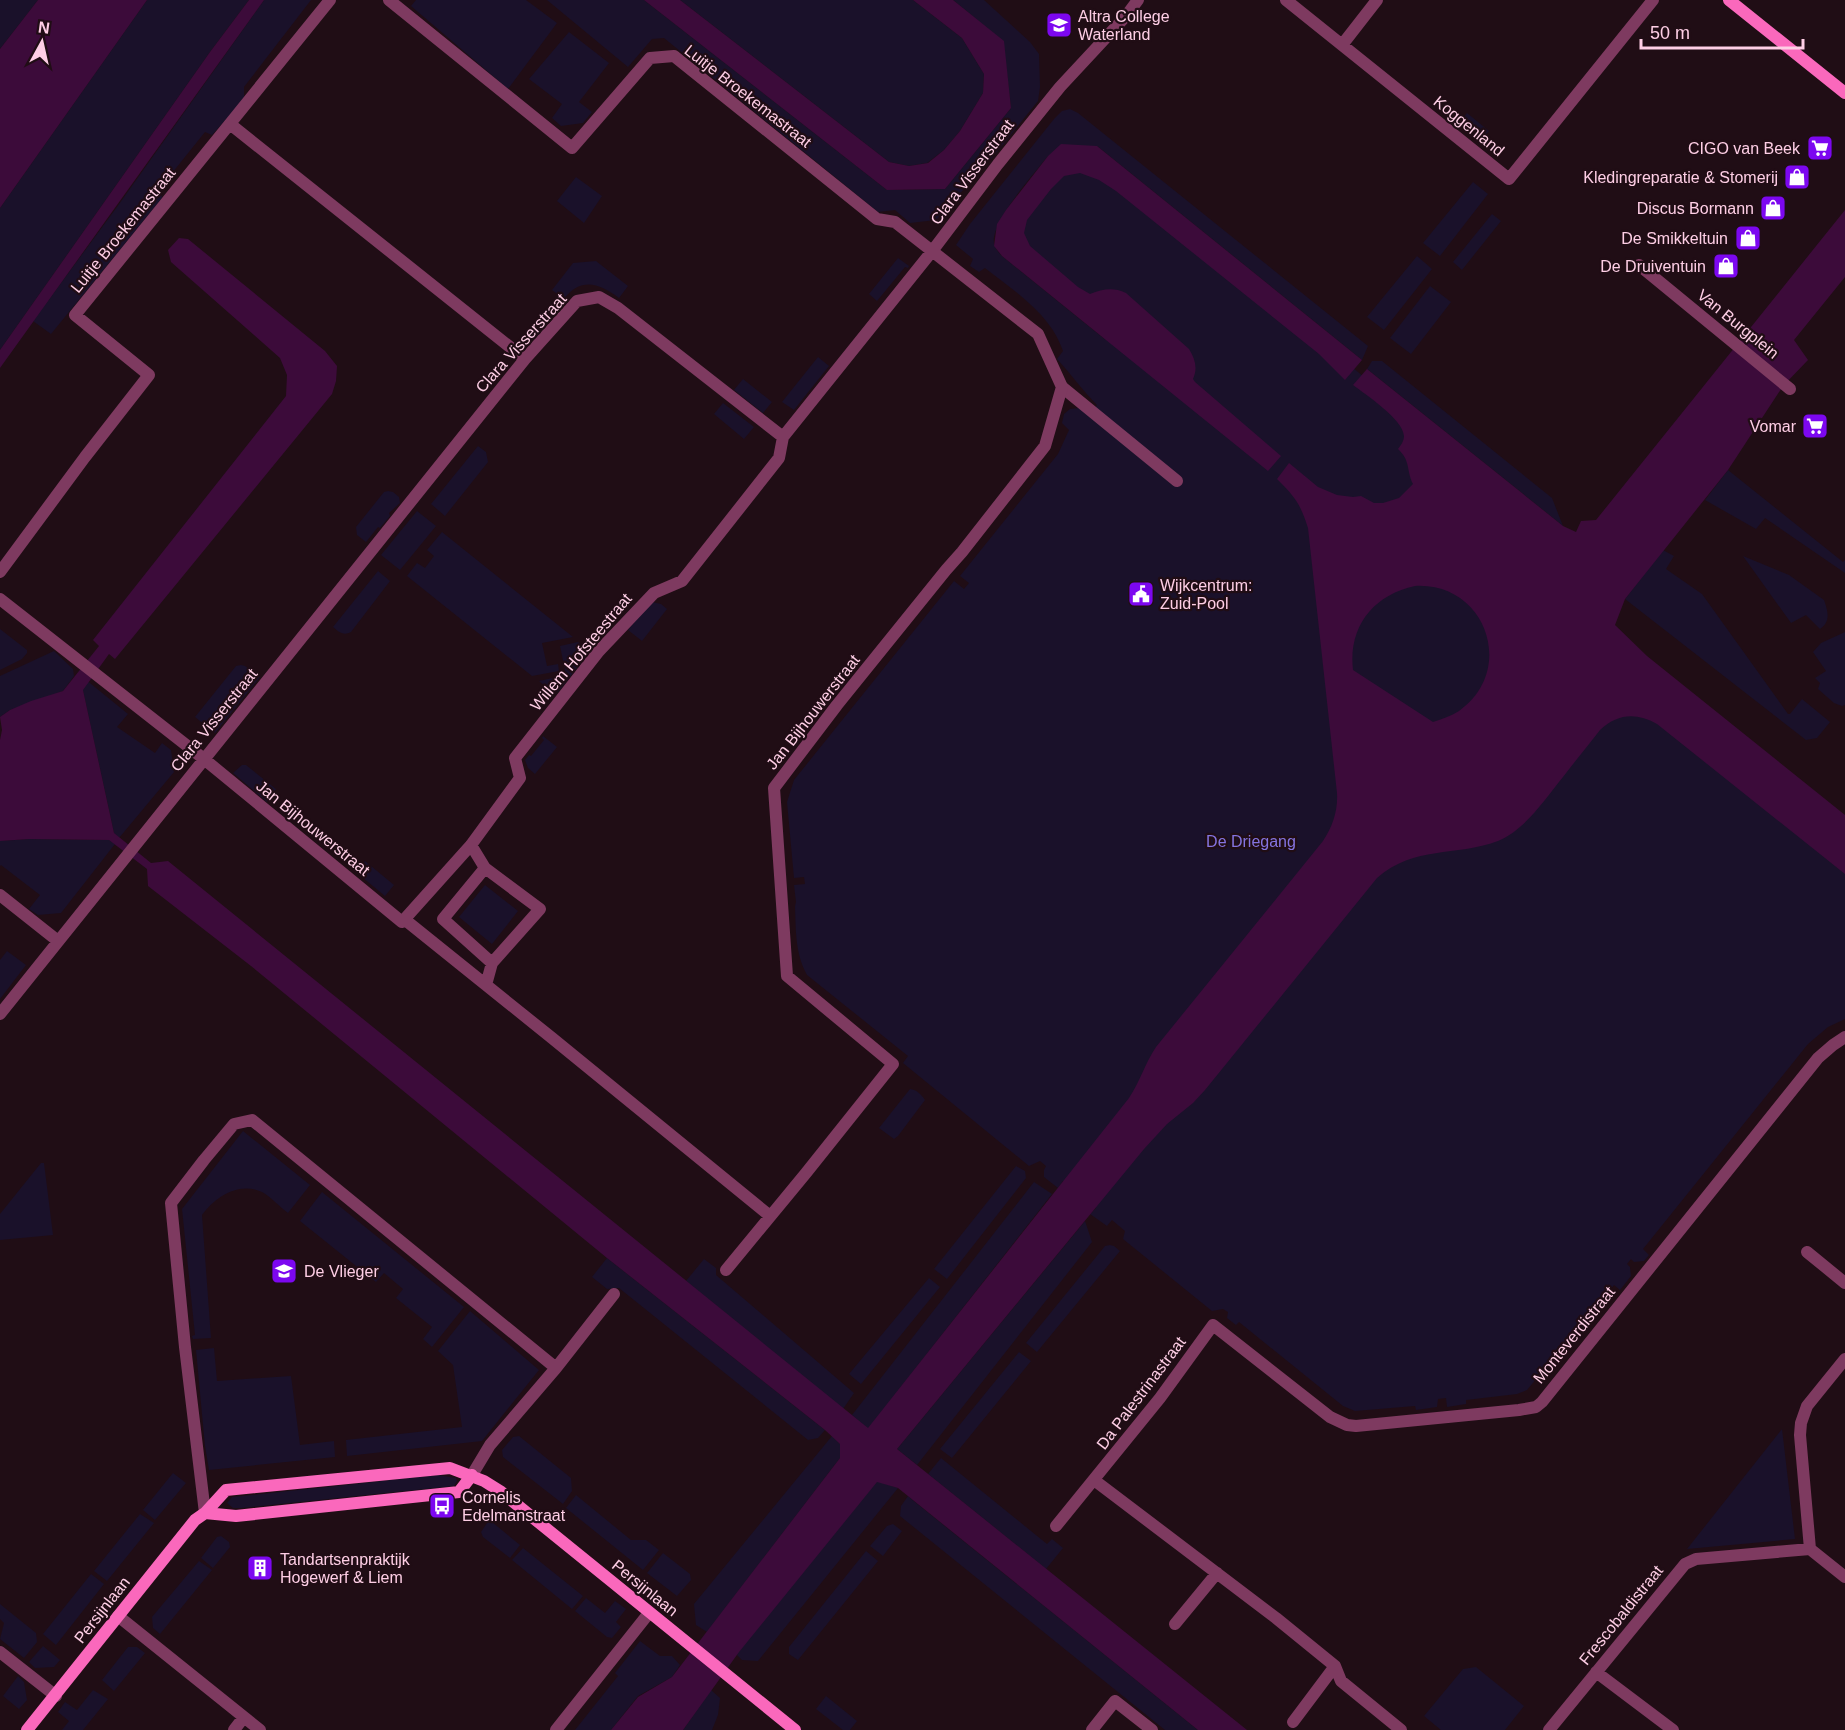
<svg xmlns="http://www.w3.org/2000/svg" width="1845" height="1730" viewBox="0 0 1845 1730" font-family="Arial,sans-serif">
  <rect width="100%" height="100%" fill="#200d15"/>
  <path fill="#1a112a" d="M 0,0 L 38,0 L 0,49 Z
    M 147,0 L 249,0 L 210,52 L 0,350 L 0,208 Z
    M 264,0 L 311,0 L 244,87 L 244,99 L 212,135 L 205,132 L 160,188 L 162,198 L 51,334 L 33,321 L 117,207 Z
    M 416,0 L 526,0 L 557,23 L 508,89 L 411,6 Z
    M 547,0 L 644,0 L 887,190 L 945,189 L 1011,108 L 1003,41 L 953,0 L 984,0 L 1030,42 L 1039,54 L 1040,87 L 1038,101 L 992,158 L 936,220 L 910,223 L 895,210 L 878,212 L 664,38 L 652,39 L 628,67 Z
    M 680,0 L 913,0 L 962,38 L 984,74 L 983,93 L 960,131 L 944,150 L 927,163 L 909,166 L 889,162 Z
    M 569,32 L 609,63 L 579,102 L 592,112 L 583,123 L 561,126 L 552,118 L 562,104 L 529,79 Z
    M 1070,109 L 1078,113 L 1368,346 L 1362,360 L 1097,146 L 1048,156 C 1034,174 990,222 994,244 C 995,248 999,253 1002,256 L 1107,341 L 1011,252 L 1025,202 L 1068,159 L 1097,167 L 1337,354 L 1477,474 L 1567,629 L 1845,845 L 1845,1019 L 1828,1027 L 1808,1044 L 1643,1249 L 1649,1255 L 1644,1261 L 1634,1262 L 1631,1259 L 1627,1264 L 1630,1267 L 1631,1276 L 1620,1290 L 1614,1285 L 1527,1390 L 1517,1394 L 1466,1400 L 1466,1404 L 1447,1407 L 1446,1398 L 1438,1399 L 1437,1407 L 1416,1410 L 1415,1406 L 1355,1411 L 1343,1406 L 1239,1322 L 1236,1325 L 1227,1318 L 1228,1312 L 1223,1309 L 1212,1311 L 1123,1239 L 1125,1231 L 1112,1220 L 1107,1226 L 1090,1214 L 1096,1208 L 1063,1181 L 1058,1188 L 1044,1177 L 1044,1170 L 1046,1166 L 1040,1161 L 1029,1166 L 903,1063 L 908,1056 L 807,975 C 795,953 796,931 795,906 L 796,902 L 794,885 L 805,884 L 804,877 L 794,878 L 787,802 L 794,780 L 954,581 L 964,589 L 969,583 L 960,576 L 1058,454 L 1069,430 L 1062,423 L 1064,414 L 1070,409 L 1079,408 L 1089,416 L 1097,405 C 1083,391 1071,374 1057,359 L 1063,351 C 1051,314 1014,291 985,268 L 979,272 L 970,266 L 973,259 L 956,245 L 970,224 L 1054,119 L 1062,111 Z
    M 1467,113 L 1489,131 L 1481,141 L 1458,125 Z
    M 576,177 L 602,196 L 584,223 L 557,201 Z
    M 1473,182 L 1488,194 L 1440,256 L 1423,243 Z
    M 1492,214 L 1501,221 L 1462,270 L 1453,262 Z
    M 1417,256 L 1432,269 L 1384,330 L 1367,317 Z
    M 898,258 L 909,266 L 908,268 L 905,267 L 877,301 L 869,294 Z
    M 596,261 L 628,286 L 619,298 C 599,283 581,277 564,299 L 552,290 L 573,263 Z
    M 1430,286 L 1451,302 L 1411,354 L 1390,338 Z
    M 818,357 L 829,366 L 794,410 L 782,402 Z
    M 1372,361 L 1382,361 L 1552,498 L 1563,526 L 1367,369 Z
    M 743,379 L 772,402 L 763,413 L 734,390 Z
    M 723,403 L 754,427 L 744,439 L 714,414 Z
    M 478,446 L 486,452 L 488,462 L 445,516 L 431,504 Z
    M 1728,470 L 1843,562 L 1845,560 L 1845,573 L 1765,518 L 1756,529 L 1705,500 Z
    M 388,491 L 393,492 L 399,497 L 400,503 L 389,513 L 390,516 L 380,528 L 378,527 L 366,542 L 357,535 L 356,527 L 384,492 Z
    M 417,511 L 436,526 L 400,570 L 381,555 Z
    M 442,532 L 573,637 L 542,643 L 547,666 L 558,664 L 559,671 L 532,676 L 407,576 L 417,563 L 425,568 L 434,556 L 427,550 Z
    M 1663,550 L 1674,556 L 1666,569 L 1702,594 L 1788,714 L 1790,714 L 1802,699 L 1830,722 L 1817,738 L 1806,740 L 1625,599 Z
    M 1743,556 L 1789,575 L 1824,600 C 1828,611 1831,622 1820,629 L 1806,615 L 1791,623 Z
    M 378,571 L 390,581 L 351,632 C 343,636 339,632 333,627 Z
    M 652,602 L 661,604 L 667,609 L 642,641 L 628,630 L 648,605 Z
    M 0,629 L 27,650 L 27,653 L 22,659 L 0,670 Z
    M 1845,632 L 1845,705 L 1842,706 L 1834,703 L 1818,689 L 1820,683 L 1815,678 L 1826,671 L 1813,652 L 1821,643 Z
    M 578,642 L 588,649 L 588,654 L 558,692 L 552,692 L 539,681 L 566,675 L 560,646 Z
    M 54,651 L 73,669 L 74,676 L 63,691 L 10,710 L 0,717 L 0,676 Z
    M 241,665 L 245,666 L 260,677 L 215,733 L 195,717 L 236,666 Z
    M 85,679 L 128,714 L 117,727 L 155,753 L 162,743 L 171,750 L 174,772 L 119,838 L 114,833 L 82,686 Z
    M 543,736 L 557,747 L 535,774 L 528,768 L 525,760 L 529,755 L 531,756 L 544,740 L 542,738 Z
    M 242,765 L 246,765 L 276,789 L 267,802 L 233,773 Z
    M 29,839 L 109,840 L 115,844 L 61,913 L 38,915 L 29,909 L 40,895 L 1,865 L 0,866 L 0,841 Z
    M 365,861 L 394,885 L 385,896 L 356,872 Z
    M 485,885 L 518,911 L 492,944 L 459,917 Z
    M 7,951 L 26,965 L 0,999 L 0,960 Z
    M 910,1089 C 917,1090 921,1094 925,1100 L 898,1136 L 894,1139 L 879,1128 Z
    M 243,1131 L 310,1185 L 288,1213 C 280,1207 271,1197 262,1192 C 239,1181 215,1197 202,1215 L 211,1338 L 193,1339 L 192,1336 L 195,1335 L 182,1209 Z
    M 41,1163 L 44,1163 L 53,1235 L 0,1240 L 0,1214 Z
    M 1016,1166 L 1025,1171 L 1026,1178 L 947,1279 L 934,1269 Z
    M 1034,1182 L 1052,1194 L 868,1429 L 852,1415 Z
    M 322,1192 L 464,1307 L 432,1347 L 423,1339 L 432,1327 L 396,1298 L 403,1289 L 384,1273 L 376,1282 L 300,1221 Z
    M 1085,1221 L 1092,1242 L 917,1465 L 897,1449 Z
    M 1110,1245 L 1114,1246 L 1120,1251 L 1037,1352 L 1026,1343 L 1105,1246 Z
    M 607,1258 L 825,1430 L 818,1438 L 808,1440 L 619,1288 L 607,1289 L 592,1277 Z
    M 704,1259 L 716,1268 L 716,1275 L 854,1393 L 843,1409 L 686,1281 Z
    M 929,1278 L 940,1287 L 861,1384 L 849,1374 Z
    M 470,1311 L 539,1370 L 482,1441 L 347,1456 L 346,1440 L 462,1427 L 453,1365 L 438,1351 Z
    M 214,1348 L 217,1381 L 291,1376 L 300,1445 L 334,1441 L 335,1457 L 209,1470 L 205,1446 L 196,1350 Z
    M 1019,1352 L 1031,1361 L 952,1458 L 940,1449 Z
    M 1782,1429 L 1795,1539 L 1687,1549 Z
    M 519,1436 L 571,1478 L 572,1491 L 563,1504 L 503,1457 L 502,1450 L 513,1437 Z
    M 832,1436 L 840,1444 L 840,1458 L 707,1632 L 696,1625 L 694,1604 Z
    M 941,1458 L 1047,1544 L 1052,1539 L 1063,1548 L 1046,1569 L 928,1474 Z
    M 173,1473 L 186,1483 L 155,1520 L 143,1510 Z
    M 438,1475 L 456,1478 L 457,1481 L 454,1486 L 242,1508 L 233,1508 L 227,1503 L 232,1497 Z
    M 877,1481 L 898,1488 L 758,1661 L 742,1660 L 737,1655 L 738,1652 Z
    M 576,1495 L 631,1540 L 646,1540 L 659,1550 L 643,1570 L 566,1508 Z
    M 908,1496 L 915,1502 L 1198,1730 L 1165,1730 L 900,1516 L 901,1506 Z
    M 140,1514 L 154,1523 L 107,1581 L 94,1571 Z
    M 492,1522 L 520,1545 L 510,1558 L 483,1537 L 481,1532 L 487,1523 Z
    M 893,1524 L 902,1531 L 883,1556 L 870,1546 L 887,1526 Z
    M 221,1536 L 229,1542 L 230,1547 L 213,1568 L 201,1558 L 217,1537 Z
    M 523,1548 L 583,1596 L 572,1609 L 512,1560 Z
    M 866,1551 L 878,1561 L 798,1660 L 789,1654 L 789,1647 Z
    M 663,1553 L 690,1574 L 691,1580 L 677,1596 L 647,1573 Z
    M 199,1561 L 212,1570 L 160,1634 L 153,1628 L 152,1617 Z
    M 91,1574 L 104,1584 L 56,1645 L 43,1634 Z
    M 586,1598 L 605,1613 L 615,1601 L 626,1609 L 616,1622 L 621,1627 L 612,1638 L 607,1637 L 575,1611 Z
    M 0,1604 L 36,1633 L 37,1642 L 24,1658 L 0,1639 L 4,1623 L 0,1619 Z
    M 640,1641 L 660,1656 L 672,1656 L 680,1665 L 672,1677 L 638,1696 L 611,1730 L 575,1730 L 618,1676 L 615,1673 Z
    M 43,1646 L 60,1660 L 54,1667 L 35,1668 L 29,1662 Z
    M 128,1647 L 137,1647 L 145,1653 L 114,1691 L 102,1680 Z
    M 1476,1667 L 1524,1706 L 1505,1730 L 1441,1730 L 1424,1716 L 1463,1669 Z
    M 18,1676 L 24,1682 L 27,1700 L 19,1709 L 3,1696 Z
    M 93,1690 L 108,1699 L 83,1730 L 62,1730 L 69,1721 L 58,1712 L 65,1702 L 77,1710 Z
    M 711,1690 L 720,1698 L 718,1715 L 712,1730 L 683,1730 Z
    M 826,1696 L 857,1721 L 850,1730 L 843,1730 L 816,1709 Z"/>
  <path fill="#3c0b3a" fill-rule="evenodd" d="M 38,0 L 147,0 L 0,208 L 0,49 Z
    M 249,0 L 264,0 L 0,368 L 0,350 L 210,52 Z
    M 644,0 L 680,0 L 889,162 L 909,166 L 928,163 L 944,150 L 960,131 L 983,93 L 984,74 L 962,38 L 913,0 L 953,0 L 1004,41 L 1011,108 L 945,189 L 887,190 Z
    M 1061,144 L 1097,146 L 1362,360 L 1345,380 L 1319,354 L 1116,191 L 1099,180 L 1080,173 L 1064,176 L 1051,189 L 1027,220 L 1024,233 L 1030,246 L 1078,287 L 1090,294 C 1103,289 1113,287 1126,293 L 1189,349 C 1195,359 1198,368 1193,379 L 1195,382 L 1281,456 L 1268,471 L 1002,256 L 994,246 L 997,224 L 1006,210 L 1048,156 Z
    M 1845,210 L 1845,277 L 1794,340 L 1808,360 L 1783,386 L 1728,470 L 1625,599 L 1615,625 L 1647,656 L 1845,815 L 1845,874 L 1657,724 C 1636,712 1617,714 1600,730 C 1588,746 1575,761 1563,777 C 1544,800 1526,829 1498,841 C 1455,857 1415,845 1377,878 L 1205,1090 L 1193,1103 L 1167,1124 L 1144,1149 L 897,1449 L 1247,1730 L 1198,1730 L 898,1488 L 877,1482 L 739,1652 L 683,1730 L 611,1730 L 638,1697 L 672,1677 L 840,1458 L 840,1444 L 825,1430 L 607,1258 L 251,966 L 148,886 L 147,869 L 109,840 L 29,839 L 0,841 L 0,740 L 2,730 L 0,717 L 10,710 L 31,701 L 63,691 L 99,646 L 93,640 L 286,396 L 287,375 L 280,358 L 171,262 L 168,250 L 179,238 L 188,239 L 325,351 L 337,366 L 336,381 L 332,394 L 115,659 L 109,654 L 83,690 L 114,833 L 151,863 L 168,861 L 868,1428 L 1129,1098 C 1140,1082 1145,1063 1156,1047 L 1323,841 C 1333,826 1338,810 1337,793 L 1308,528 C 1300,503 1295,497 1277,479 L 1289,463 L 1318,487 L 1337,495 L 1353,497 L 1361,496 L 1374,503 L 1383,503 L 1399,498 L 1413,484 C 1406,470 1411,461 1398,449 C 1401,445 1404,441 1404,436 C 1403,419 1366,395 1353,385 L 1367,369 L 1563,526 L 1576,532 L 1581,521 L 1596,520 ZM 1415,586 C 1486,582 1517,670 1459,711 C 1451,716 1442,719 1433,722 L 1353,670 C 1348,627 1373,595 1415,586 Z"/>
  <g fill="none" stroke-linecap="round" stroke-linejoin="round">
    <path stroke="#7e3a60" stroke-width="12" d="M 1062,387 L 1177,481
      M 1092,1730 L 1115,1701 L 1152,1730"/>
    <path stroke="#7e3a60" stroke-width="12" d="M 389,0 L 572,148 L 650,58 L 674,56 L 877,219 L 895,222 L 1038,334 L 1062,387 L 1045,446 L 962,552 L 946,570 L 837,705 L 774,788 L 787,976 L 893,1064 L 806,1173 L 726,1270
      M 1286,0 L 1509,179 L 1653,0
      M 1342,45 L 1377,0
      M 230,124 L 525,359
      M 1639,265 L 1790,389
      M 0,572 L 85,457 L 149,375 L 75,315 L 330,0
      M 0,599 L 204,759 L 402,922 L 471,845 L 520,778 L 515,758 L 599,651 L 654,593 L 682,581 L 779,458 L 783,437
      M 471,845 L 485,868 L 540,909 L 492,963 L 486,985
      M 485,868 L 443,919 L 492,963
      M 0,895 L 58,941
      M 404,919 L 552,1038 L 770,1216
      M 0,1014 L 525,359 L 577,301 L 599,297 L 618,308 L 783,437 L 933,250 L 998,164 L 1060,87 L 1126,16 L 1138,0
      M 1807,1252 L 1845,1283
      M 472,1475 L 490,1445 L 556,1368 L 614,1294
      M 1094,1480 L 1276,1618 L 1335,1666 L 1341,1681 L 1401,1730
      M 205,1513 L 185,1347 L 171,1203 L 204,1160 L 234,1124 L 252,1120 L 556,1368
      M 1056,1526 L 1160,1398 L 1213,1325 L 1330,1417 L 1347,1425 L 1356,1426 L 1519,1410 L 1536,1407 L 1542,1402 L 1818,1058 L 1833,1045 L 1845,1037
      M 1810,1549 L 1800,1435 L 1801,1423 L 1807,1406 L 1845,1359
      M 118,1616 L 260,1730
      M 1175,1624 L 1217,1573
      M 0,1652 L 56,1696
      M 1596,1672 L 1673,1730
      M 1293,1722 L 1335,1666
      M 234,1730 L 244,1717
      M 556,1730 L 649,1613
      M 1549,1730 L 1685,1564 L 1696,1559 L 1810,1549 L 1845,1577"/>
    <path stroke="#fa68bc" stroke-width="12" d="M 1729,0 L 1845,93
      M 205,1513 L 236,1516 L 459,1492 L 472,1475
      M 27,1730 L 195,1520 L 205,1513 L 226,1490 L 450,1468 L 484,1481 L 500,1491 L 795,1730"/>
  </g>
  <defs>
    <symbol id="school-square" viewBox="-11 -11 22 22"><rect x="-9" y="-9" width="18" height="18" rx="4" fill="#7c07f0" stroke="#200d15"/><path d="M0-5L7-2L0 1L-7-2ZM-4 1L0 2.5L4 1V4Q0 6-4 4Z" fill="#fff"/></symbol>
    <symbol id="supermarket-square" viewBox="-11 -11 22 22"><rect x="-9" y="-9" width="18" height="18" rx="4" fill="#7c07f0" stroke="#200d15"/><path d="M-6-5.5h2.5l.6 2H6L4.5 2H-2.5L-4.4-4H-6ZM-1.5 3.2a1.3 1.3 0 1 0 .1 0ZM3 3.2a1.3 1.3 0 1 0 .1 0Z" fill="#fff"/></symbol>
    <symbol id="shop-square" viewBox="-11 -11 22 22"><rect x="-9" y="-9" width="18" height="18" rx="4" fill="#7c07f0" stroke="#200d15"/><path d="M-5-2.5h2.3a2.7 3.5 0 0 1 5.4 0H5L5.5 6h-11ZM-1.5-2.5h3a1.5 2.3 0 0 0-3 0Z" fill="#fff"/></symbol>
    <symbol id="civic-square" viewBox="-11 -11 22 22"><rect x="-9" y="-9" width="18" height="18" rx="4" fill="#7c07f0" stroke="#200d15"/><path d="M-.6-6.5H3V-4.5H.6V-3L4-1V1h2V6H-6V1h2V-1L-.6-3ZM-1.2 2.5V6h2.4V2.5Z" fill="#fff"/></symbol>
    <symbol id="bus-square" viewBox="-11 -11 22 22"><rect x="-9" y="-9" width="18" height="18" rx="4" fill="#7c07f0" stroke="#200d15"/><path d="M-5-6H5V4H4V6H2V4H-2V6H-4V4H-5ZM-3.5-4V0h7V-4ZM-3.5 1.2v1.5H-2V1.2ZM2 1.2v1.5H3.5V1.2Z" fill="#fff"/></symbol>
    <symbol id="building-square" viewBox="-11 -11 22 22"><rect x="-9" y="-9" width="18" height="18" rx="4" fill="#7c07f0" stroke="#200d15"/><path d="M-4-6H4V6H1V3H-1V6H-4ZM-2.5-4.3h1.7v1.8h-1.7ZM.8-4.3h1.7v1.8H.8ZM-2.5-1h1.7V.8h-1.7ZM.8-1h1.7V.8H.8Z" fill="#fff"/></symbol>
  </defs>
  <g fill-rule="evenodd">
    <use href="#school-square" x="1044" y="10" width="30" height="30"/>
    <use href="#supermarket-square" x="1805" y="133" width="30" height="30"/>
    <use href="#shop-square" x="1782" y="162" width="30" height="30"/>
    <use href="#shop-square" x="1758" y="193" width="30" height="30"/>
    <use href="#shop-square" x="1733" y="223" width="30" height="30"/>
    <use href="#shop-square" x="1711" y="251" width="30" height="30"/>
    <use href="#supermarket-square" x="1800" y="411" width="30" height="30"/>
    <use href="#civic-square" x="1126" y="579" width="30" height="30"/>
    <use href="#school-square" x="269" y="1256" width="30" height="30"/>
    <use href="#bus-square" x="427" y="1491" width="30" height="30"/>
    <use href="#building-square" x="245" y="1553" width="30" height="30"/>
  </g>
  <g text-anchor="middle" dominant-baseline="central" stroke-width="4.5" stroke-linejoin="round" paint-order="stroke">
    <g font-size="16" fill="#fecee5" stroke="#200d15" text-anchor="end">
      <text x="1078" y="16" text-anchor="start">Altra College<tspan x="1078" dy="18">Waterland</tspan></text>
      <text x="1800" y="148">CIGO van Beek</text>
      <text x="1778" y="177">Kledingreparatie &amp; Stomerij</text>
      <text x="1754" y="208">Discus Bormann</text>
      <text x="1728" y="238">De Smikkeltuin</text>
      <text x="1706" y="266">De Druiventuin</text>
      <text x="1796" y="426">Vomar</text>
      <text x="1160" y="585" text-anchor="start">Wijkcentrum:<tspan x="1160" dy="18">Zuid-Pool</tspan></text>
      <text x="304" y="1271" text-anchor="start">De Vlieger</text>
      <text x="462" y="1497" text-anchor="start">Cornelis<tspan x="462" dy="18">Edelmanstraat</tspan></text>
      <text x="280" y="1559" text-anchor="start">Tandartsenpraktijk<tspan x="280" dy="18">Hogewerf &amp; Liem</tspan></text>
    </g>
    <g font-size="16" fill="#fecee5" stroke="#200d15">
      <text transform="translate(748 96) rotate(38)">Luitje Broekemastraat</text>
      <text transform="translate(1469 126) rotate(39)">Koggenland</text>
      <text transform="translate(972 172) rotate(-53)">Clara Visserstraat</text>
      <text transform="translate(123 230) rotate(-51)">Luitje Broekemastraat</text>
      <text transform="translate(1738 324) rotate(39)">Van Burgplein</text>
      <text transform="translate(521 343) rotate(-48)">Clara Visserstraat</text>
      <text transform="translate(581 652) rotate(-50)">Willem Hofsteestraat</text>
      <text transform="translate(813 712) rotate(-52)">Jan Bijhouwerstraat</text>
      <text transform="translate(214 720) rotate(-51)">Clara Visserstraat</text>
      <text transform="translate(313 828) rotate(39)">Jan Bijhouwerstraat</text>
      <text transform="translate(1574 1335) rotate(-51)">Monteverdistraat</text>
      <text transform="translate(1141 1393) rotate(-53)">Da Palestrinastraat</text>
      <text transform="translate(645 1588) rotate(39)">Persijnlaan</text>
      <text transform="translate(102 1610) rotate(-52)">Persijnlaan</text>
      <text transform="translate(1621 1615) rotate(-51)">Frescobaldistraat</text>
    </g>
    <g font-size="16" fill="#8574e0" stroke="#200d15">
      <text x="1251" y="841">De Driegang</text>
    </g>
  </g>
  <g transform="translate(42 42) rotate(8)" stroke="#200d15" stroke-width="4.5" paint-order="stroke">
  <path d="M0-4.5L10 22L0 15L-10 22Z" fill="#fecee5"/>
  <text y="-9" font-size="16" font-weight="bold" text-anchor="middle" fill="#fecee5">N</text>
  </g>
  <path d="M1641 39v9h162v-9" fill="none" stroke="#fecee5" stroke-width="3"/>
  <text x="1650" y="39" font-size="18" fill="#fecee5" stroke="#200d15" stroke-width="4.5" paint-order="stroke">50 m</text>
</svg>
